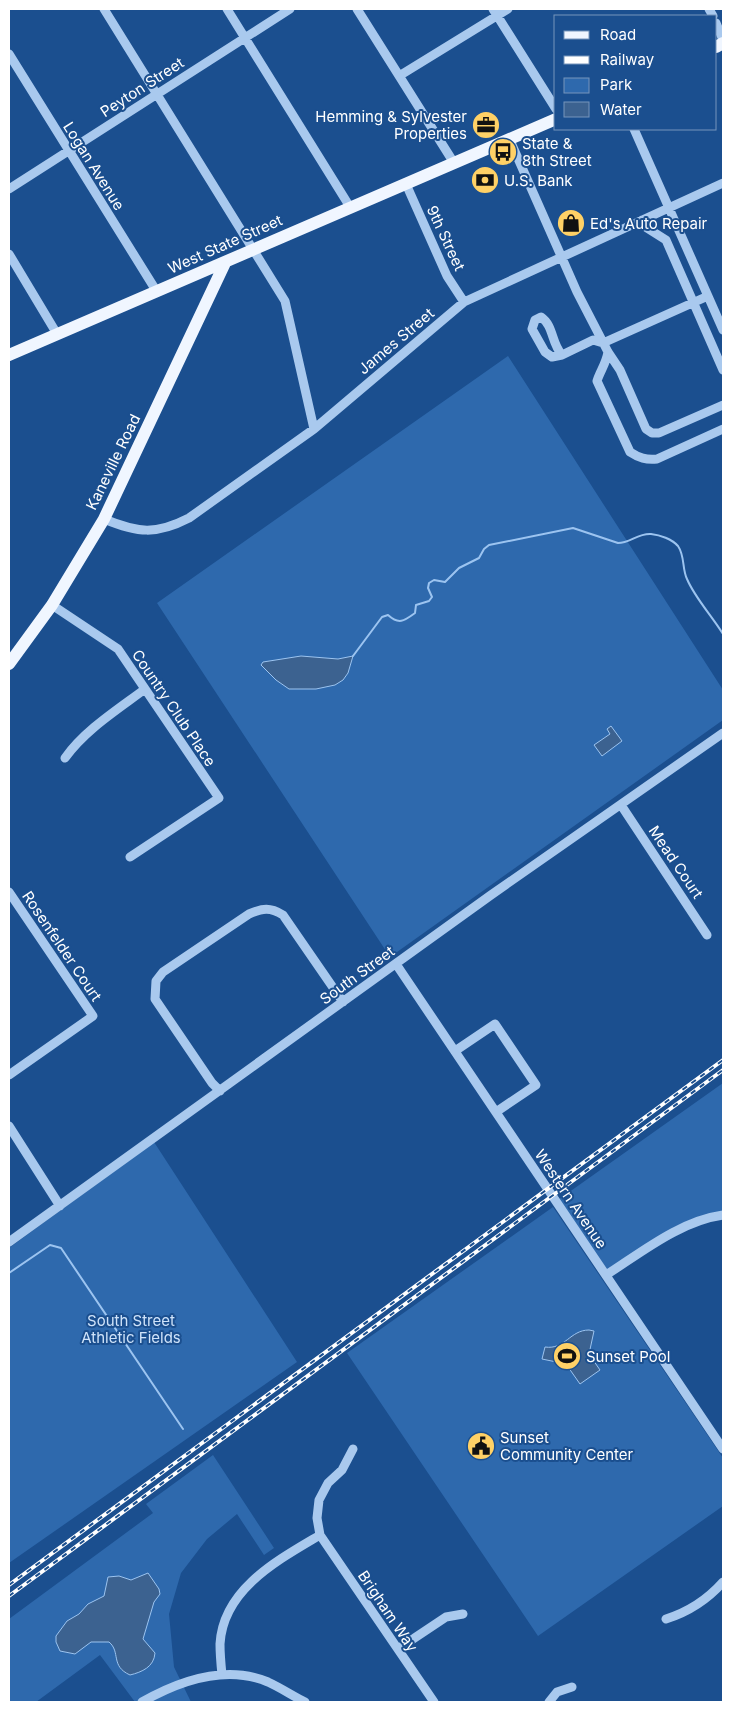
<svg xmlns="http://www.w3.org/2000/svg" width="732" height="1711" viewBox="0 0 732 1711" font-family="Inter,sans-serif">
  <rect width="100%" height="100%" fill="#1b4f8f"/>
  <path fill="#2e69ad" d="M 508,356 L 723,690 L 723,720 L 390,957 L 157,603 Z
    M 723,1083 L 723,1212 L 608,1271 L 558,1200 Z
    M 154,1142 L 297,1362 L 9,1563 L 9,1248 Z
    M 553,1207 L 723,1458 L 723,1506 L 538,1636 L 347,1353 Z
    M 213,1455 L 274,1548 L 264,1555 L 237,1514 L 207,1539 L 181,1573 L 169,1614 L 174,1667 L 191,1702 L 135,1702 L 100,1655 L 36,1702 L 9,1702 L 9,1619 L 153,1513 L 146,1504 Z"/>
  <path fill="#3c6290" stroke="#9cc4f0" d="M 301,656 L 338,659 L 353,656 L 348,673 L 343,680 L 335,685 L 316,689 L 289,689 L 276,680 L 261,665 L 263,662 Z
    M 611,726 L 622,741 L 602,756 L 594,745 L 610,734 L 607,729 Z
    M 589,1330 L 594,1331 L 589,1354 L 600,1370 L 580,1384 L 566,1364 L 542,1359 L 545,1347 C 565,1350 570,1330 589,1330 Z
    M 148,1573 L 159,1589 L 160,1594 L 154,1602 L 143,1639 L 155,1653 C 154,1667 142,1672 130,1675 C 110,1666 121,1652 109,1642 L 91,1642 L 75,1654 L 60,1651 L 56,1642 L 56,1636 L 67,1621 L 79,1614 L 88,1604 L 104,1596 L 108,1577 L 119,1576 L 131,1580 Z"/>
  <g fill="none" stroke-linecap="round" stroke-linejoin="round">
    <path stroke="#9cc4f0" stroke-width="2" d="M 353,656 L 382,617 L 388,615 C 399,625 404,621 415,613 L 416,605 L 429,601 L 432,597 L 428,588 L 429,583 L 434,580 L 445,582 L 459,568 L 479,558 L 484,549 L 489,545 L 573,528 L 618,543 C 630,543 638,533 651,534 C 660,535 672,539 678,546 C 685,556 682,569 687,579 C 695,598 712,616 723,634
      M 9,1273 L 50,1245 L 61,1248 L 183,1429"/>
    <path stroke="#a9c9ee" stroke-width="9" d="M 104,9 L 285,301 L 314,429
      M 227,9 L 350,207
      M 357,9 L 454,163
      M 493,9 L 556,109
      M 709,9 L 713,16
      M 716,23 L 723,40
      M 9,54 L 157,292
      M 399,76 L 508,9
      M 634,129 L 723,330
      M 509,138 L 577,292 L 608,352 L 620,370 L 646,429 L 652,433 L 659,433 L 723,405
      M 406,184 L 447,276 L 464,302
      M 9,189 L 290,9
      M 642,220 L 647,228 L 666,240 L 723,370
      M 9,254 L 57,334
      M 608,352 C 606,364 600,371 597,381 L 630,452 C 639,458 646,460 657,459 L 723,429
      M 562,355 L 552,357 L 545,352 L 532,329 L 535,320 L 541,317 C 554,326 551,343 562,355 L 593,340 L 603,343 L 708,296
      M 104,519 C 138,533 156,535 189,518 L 314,429 L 464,302 L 723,183
      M 52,605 L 118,649 L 219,798 L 130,857
      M 65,758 C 85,730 117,710 145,689
      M 621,805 L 707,935
      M 9,892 L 93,1016 L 9,1075
      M 396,964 L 723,1449
      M 455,1051 L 495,1024 L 536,1085 L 496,1112
      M 220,1091 L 212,1083 L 155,999 L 156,981 L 163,972 L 249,914 C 263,908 270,907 283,915 L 343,1002
      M 9,1126 L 60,1206
      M 9,1242 L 491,895 L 723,733
      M 606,1275 C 642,1252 680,1221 723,1215
      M 353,1449 L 342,1470 L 328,1483 L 319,1500 L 317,1518 L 320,1535 L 434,1702
      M 666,1619 C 688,1612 707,1600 723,1582
      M 398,1649 L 446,1617 L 463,1614
      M 222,1675 C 221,1665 220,1654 220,1644 C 223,1589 278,1560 320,1535
      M 142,1702 C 179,1681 225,1664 268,1682 C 281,1688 293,1696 305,1702
      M 549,1702 L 557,1692 L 572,1687"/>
    <path stroke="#f0f6ff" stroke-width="12" d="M 716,47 L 723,43
      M 9,355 L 556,119
      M 9,664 L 52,605 L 104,519 L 225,263"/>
    <defs>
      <path id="rail" d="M 9,1585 L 723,1060
        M 9,1596 L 723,1070"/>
    </defs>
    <use href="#rail" stroke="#fff" stroke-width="4"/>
    <use href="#rail" stroke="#1b4f8f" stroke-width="2" stroke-dasharray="5.5" stroke-linecap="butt"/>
  </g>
  <defs>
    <symbol id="office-disc" viewBox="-11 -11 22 22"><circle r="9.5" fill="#ffd166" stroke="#1b4f8f"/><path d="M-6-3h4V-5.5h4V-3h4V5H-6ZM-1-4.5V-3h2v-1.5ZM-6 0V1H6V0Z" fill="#111"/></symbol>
    <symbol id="bus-disc" viewBox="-11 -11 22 22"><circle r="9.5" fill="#ffd166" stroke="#1b4f8f"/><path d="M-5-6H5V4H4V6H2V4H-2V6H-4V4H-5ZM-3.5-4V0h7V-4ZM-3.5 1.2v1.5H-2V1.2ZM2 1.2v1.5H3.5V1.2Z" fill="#111"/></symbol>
    <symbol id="bank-disc" viewBox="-11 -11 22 22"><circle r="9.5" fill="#ffd166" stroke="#1b4f8f"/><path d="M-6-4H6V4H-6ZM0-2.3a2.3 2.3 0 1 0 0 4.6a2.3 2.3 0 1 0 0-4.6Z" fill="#111"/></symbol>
    <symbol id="shop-disc" viewBox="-11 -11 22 22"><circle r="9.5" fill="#ffd166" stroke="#1b4f8f"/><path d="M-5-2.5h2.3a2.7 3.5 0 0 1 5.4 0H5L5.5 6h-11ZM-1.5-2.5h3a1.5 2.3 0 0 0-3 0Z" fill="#111"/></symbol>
    <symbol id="stadium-disc" viewBox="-11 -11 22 22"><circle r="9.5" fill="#ffd166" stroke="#1b4f8f"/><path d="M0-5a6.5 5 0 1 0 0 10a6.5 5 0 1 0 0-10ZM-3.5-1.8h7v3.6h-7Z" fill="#111"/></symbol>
    <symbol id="civic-disc" viewBox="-11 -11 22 22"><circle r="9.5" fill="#ffd166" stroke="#1b4f8f"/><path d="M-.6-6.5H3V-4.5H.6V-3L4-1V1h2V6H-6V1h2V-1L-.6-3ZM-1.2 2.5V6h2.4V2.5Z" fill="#111"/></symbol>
  </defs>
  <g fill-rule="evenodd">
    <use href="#office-disc" x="470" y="109" width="32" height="32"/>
    <use href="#bus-disc" x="487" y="136" width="32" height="32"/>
    <use href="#bank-disc" x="469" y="164" width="32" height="32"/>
    <use href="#shop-disc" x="555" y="207" width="32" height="32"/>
    <use href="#stadium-disc" x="551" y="1340" width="32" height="32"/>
    <use href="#civic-disc" x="465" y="1430" width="32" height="32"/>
  </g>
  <g text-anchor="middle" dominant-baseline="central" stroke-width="4" stroke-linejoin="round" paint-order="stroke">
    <g font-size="15" fill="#fff" stroke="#1b4f8f">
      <text transform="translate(142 87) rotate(-33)">Peyton Street</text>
      <text transform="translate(94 166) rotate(58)">Logan Avenue</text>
      <text transform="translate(446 238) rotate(65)">9th Street</text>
      <text transform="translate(225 244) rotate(-24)">West State Street</text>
      <text transform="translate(396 341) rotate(-40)">James Street</text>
      <text transform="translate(113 462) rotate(-64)">Kaneville Road</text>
      <text transform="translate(174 708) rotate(56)">Country Club Place</text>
      <text transform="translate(676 862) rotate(56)">Mead Court</text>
      <text transform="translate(62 946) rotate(56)">Rosenfelder Court</text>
      <text transform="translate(357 975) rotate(-36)">South Street</text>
      <text transform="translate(571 1199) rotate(56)">Western Avenue</text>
      <text transform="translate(388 1611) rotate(56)">Brigham Way</text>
    </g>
    <g font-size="15" fill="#fff" stroke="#1b4f8f" text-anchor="start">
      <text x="467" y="116" text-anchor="end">Hemming &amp; Sylvester<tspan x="467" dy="17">Properties</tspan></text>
      <text x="522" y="143">State &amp;<tspan x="522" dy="17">8th Street</tspan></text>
      <text x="504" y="180">U.S. Bank</text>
      <text x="590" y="223">Ed's Auto Repair</text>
      <text x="586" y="1356">Sunset Pool</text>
      <text x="500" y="1437">Sunset<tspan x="500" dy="17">Community Center</tspan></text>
    </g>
    <g font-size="15" fill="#cfe3fa" stroke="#1b4f8f">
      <text x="131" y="1320">South Street<tspan x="131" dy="17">Athletic Fields</tspan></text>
    </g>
  </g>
  <rect width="732" height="1711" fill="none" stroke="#ffffff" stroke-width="20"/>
  <rect x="554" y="15" width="162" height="115" fill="#1b4f8f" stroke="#7695bc"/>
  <rect x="564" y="31" width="25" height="8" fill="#f0f6ff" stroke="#7695bc"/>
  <text x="600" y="40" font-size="15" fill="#ffffff">Road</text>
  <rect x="564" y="56" width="25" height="8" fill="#ffffff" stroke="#7695bc"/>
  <text x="600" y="65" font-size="15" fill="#ffffff">Railway</text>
  <rect x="564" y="78" width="25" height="15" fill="#2e69ad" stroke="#7695bc"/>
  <text x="600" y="90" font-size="15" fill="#ffffff">Park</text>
  <rect x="564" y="102" width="25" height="15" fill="#3c6290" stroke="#7695bc"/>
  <text x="600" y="115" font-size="15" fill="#ffffff">Water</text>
</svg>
